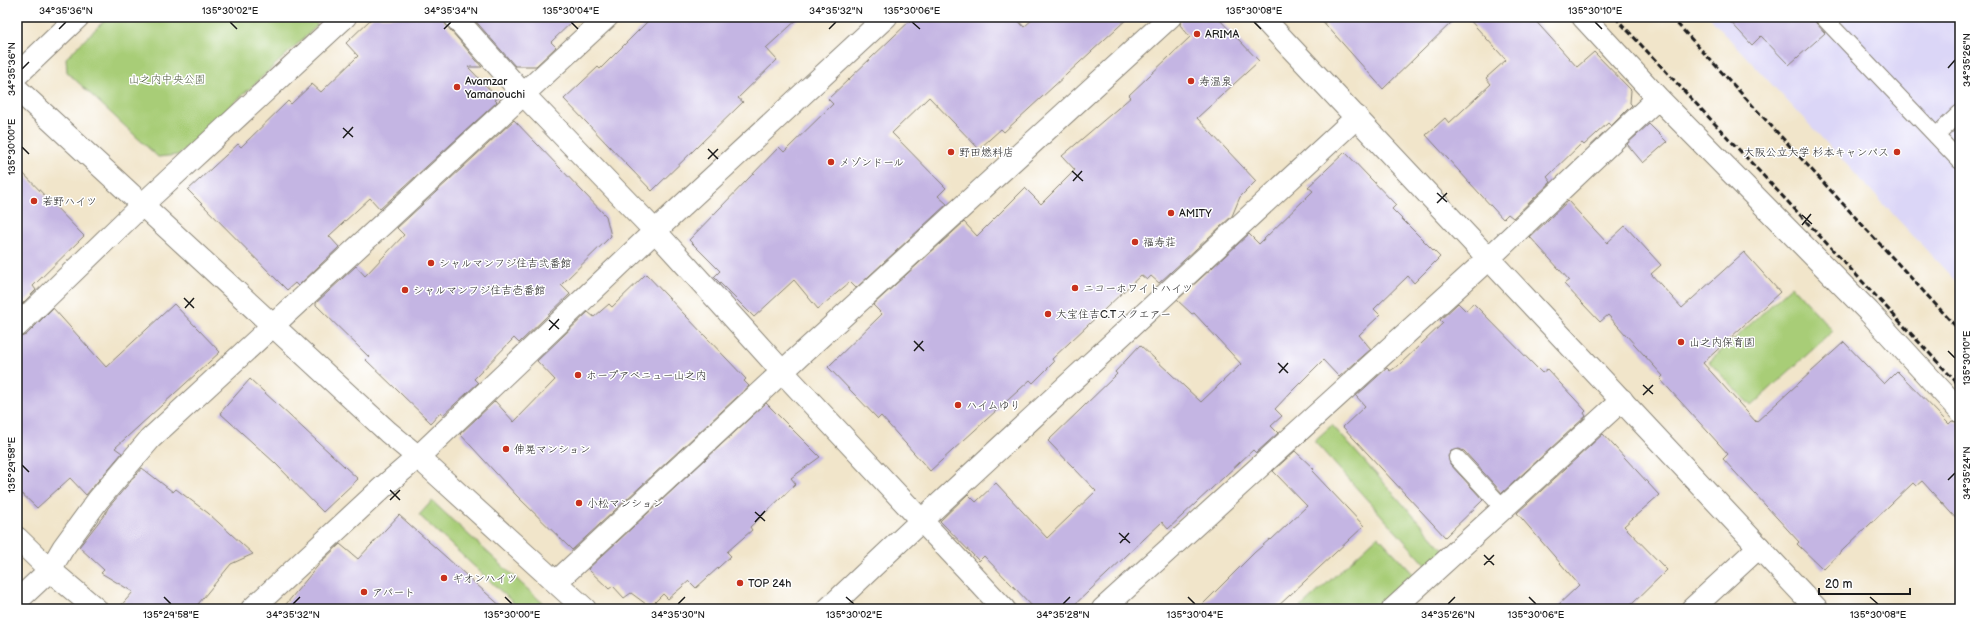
<svg xmlns="http://www.w3.org/2000/svg" width="1977" height="626" viewBox="0 0 1977 626" font-family="'Balsamiq Sans','Klee One',sans-serif">
  <rect width="100%" height="100%" fill="#fff"/>
  <filter id="ink" filterUnits="userSpaceOnUse"><feTurbulence type="fractalNoise" baseFrequency=".025" numOctaves="2"/><feDisplacementMap in="SourceGraphic" scale="8" xChannelSelector="R" yChannelSelector="G"/><feConvolveMatrix kernelMatrix="1 2 1 2 8 2 1 2 1" color-interpolation-filters="sRGB"/></filter>
  <filter id="wash" filterUnits="userSpaceOnUse"><feTurbulence type="fractalNoise" baseFrequency=".012" numOctaves="4" result="noise"/><feDisplacementMap in="SourceGraphic" scale="16" xChannelSelector="R" yChannelSelector="G"/><feGaussianBlur stdDeviation="0.9" result="paint"/><feColorMatrix in="noise" values="0 0 0 0 0 0 0 0 0 0 0 0 0 0 0 0 0 1.4 0 .05"/><feComposite in="paint" operator="in"/></filter>
  <g filter="url(#wash)">
    <rect width="100%" height="100%" fill="#f1e5ca"/>
    <path fill="#dbd6f7" d="M 1709,17 L 1960,17 L 1960,286 Z"/>
    <path fill="#a8cd77" stroke="#62744a" d="M 108,17 L 309,17 L 318,25 L 178,155 L 158,157 L 67,72 L 66,58 Z
      M 1792,286 L 1833,331 L 1751,406 L 1709,362 Z
      M 1332,425 L 1445,551 L 1428,567 L 1314,441 Z
      M 432,501 L 547,607 L 545,609 L 520,609 L 419,515 Z
      M 1378,536 L 1415,576 L 1379,609 L 1299,609 Z"/>
    <g id="blocks">
      <path fill="#c4b5e3" d="M 373,17 L 443,17 L 446,25 L 482,67 L 468,67 L 498,98 L 495,100 L 497,102 L 380,209 L 370,198 L 329,236 L 339,247 L 298,286 L 295,283 L 287,290 L 188,190 L 238,144 L 241,147 L 288,101 L 291,104 L 312,84 L 321,92 L 358,56 L 346,43 Z
        M 472,17 L 577,17 L 551,42 L 556,47 L 536,66 L 515,66 Z
        M 652,17 L 800,17 L 766,48 L 777,60 L 738,98 L 743,102 L 652,191 L 564,99 L 598,67 L 600,69 Z
        M 914,17 L 1015,17 L 1024,27 L 1035,17 L 1129,17 L 1004,132 L 1001,129 L 979,149 L 929,97 L 892,133 L 946,188 L 938,196 L 947,204 L 856,288 L 850,282 L 818,309 L 794,280 L 754,317 L 714,277 L 720,271 L 689,240 L 779,147 L 784,152 L 833,104 L 828,99 Z
        M 1182,17 L 1217,17 L 1259,61 L 1197,118 L 1256,181 L 1240,197 L 1232,216 L 1159,283 L 1151,276 L 1147,280 L 1141,275 L 1052,359 L 1054,362 L 1033,383 L 1030,380 L 930,471 L 881,416 L 878,419 L 828,367 L 882,314 L 873,305 L 964,222 L 977,236 L 1025,188 L 1041,204 L 1075,170 L 1062,156 L 1131,97 L 1129,95 L 1190,37 L 1180,25 Z
        M 1319,17 L 1457,17 L 1383,89 Z
        M 1467,17 L 1532,17 L 1577,67 L 1594,52 L 1631,90 L 1630,103 L 1632,105 L 1611,126 L 1608,123 L 1584,145 L 1582,143 L 1547,177 L 1551,182 L 1513,218 L 1508,214 L 1503,219 L 1426,135 L 1445,118 L 1449,123 L 1491,84 L 1486,78 L 1506,60 Z
        M 1726,17 L 1814,17 L 1816,23 L 1825,33 L 1789,65 L 1761,36 L 1752,45 Z
        M 514,120 L 606,216 L 611,236 L 561,285 L 570,294 L 519,343 L 514,338 L 474,379 L 478,383 L 443,415 L 441,412 L 431,423 L 366,360 L 369,357 L 316,305 L 316,303 L 356,266 L 365,276 L 404,235 L 397,228 Z
        M 1649,124 L 1667,142 L 1643,163 L 1627,144 Z
        M 1345,152 L 1396,205 L 1392,209 L 1440,257 L 1414,283 L 1408,276 L 1374,309 L 1380,315 L 1359,335 L 1371,349 L 1339,377 L 1323,360 L 1291,392 L 1275,409 L 1282,416 L 1271,426 L 1278,433 L 1256,453 L 1253,450 L 1168,529 L 1162,522 L 1070,609 L 1035,609 L 984,556 L 979,561 L 940,521 L 968,494 L 976,502 L 996,483 L 1047,538 L 1096,491 L 1048,441 L 1117,374 L 1115,372 L 1140,345 L 1201,402 L 1241,364 L 1194,313 L 1192,314 L 1177,300 L 1249,234 L 1259,244 L 1313,191 L 1308,187 Z
        M 17,167 L 84,236 L 33,286 L 36,290 L 17,309 Z
        M 1568,201 L 1607,243 L 1625,226 L 1661,265 L 1651,274 L 1682,308 L 1744,252 L 1780,292 L 1703,363 L 1756,422 L 1844,342 L 1884,384 L 1897,371 L 1949,424 L 1952,421 L 1960,423 L 1960,523 L 1922,481 L 1916,486 L 1913,483 L 1823,569 L 1797,544 L 1799,542 L 1723,459 L 1728,454 L 1660,379 L 1663,376 L 1608,315 L 1600,322 L 1564,284 L 1569,280 L 1530,237 Z
        M 646,274 L 746,379 L 744,381 L 749,386 L 572,550 L 517,496 L 460,434 L 495,401 L 514,422 L 555,380 L 537,361 L 588,312 L 594,317 L 609,304 L 612,307 Z
        M 1458,303 L 1466,311 L 1473,303 L 1542,373 L 1547,369 L 1586,411 L 1584,413 L 1586,416 L 1502,493 L 1464,451 L 1459,449 L 1451,451 L 1448,456 L 1450,464 L 1483,500 L 1445,537 L 1343,427 L 1365,406 L 1356,396 L 1387,368 L 1390,371 L 1399,365 L 1443,323 L 1440,320 Z
        M 174,304 L 220,352 L 115,448 L 122,453 L 86,495 L 70,478 L 37,508 L 17,489 L 17,338 L 26,335 L 53,308 L 106,367 Z
        M 250,379 L 358,479 L 323,512 L 275,463 L 220,413 Z
        M 766,403 L 820,457 L 791,478 L 796,484 L 750,527 L 752,530 L 727,552 L 731,556 L 696,588 L 689,581 L 668,599 L 663,594 L 650,607 L 631,593 L 624,598 L 613,586 L 609,589 L 588,569 Z
        M 1603,434 L 1659,495 L 1624,526 L 1667,570 L 1627,609 L 1554,609 L 1579,585 L 1517,513 Z
        M 1295,451 L 1314,469 L 1312,471 L 1364,526 L 1275,609 L 1198,609 L 1254,553 L 1270,539 L 1271,540 L 1307,506 L 1273,471 Z
        M 142,468 L 173,492 L 176,489 L 208,513 L 253,554 L 231,564 L 194,609 L 118,609 L 133,592 L 101,573 L 104,570 L 79,547 L 105,514 L 108,508 Z
        M 399,515 L 504,609 L 282,609 L 321,562 L 340,544 L 358,559 Z"/>
    </g>
  </g>
  <g filter="url(#ink)">
    <use href="#blocks" fill-opacity="0" stroke="#868073" stroke-width="1"/>
    <g fill="none" stroke-linecap="round" stroke-linejoin="round">
      <defs>
        <path id="service" d="M 1823,17 L 1960,161
          M 1936,136 L 1960,113
          M 1457,458 L 1504,509"/>
        <path id="minor" d="M 455,17 L 524,95 L 655,231 L 779,368 L 1004,609
          M 1583,17 L 1658,98 L 1869,312 L 1960,411
          M 17,75 L 78,17
          M 17,326 L 142,205 L 345,17
          M 17,538 L 50,570 L 96,609
          M 556,582 L 783,371 L 1170,17
          M 17,601 L 50,570 L 63,548 L 98,500 L 150,439 L 607,17
          M 252,609 L 383,487 L 418,457 L 585,609
          M 828,609 L 922,520 L 1357,117
          M 1103,609 L 1488,259 L 1658,98
          M 1393,609 L 1622,400
          M 1692,609 L 1759,547"/>
        <path id="tertiary" d="M 1262,17 L 1817,609
          M 17,89 L 388,432 L 418,457 L 655,231 L 886,17"/>
      </defs>
      <use href="#service" stroke="#868073" stroke-width="18"/>
      <use href="#minor" stroke="#868073" stroke-width="24"/>
      <use href="#tertiary" stroke="#868073" stroke-width="24"/>
      <use href="#service" stroke="#fff" stroke-width="16"/>
      <use href="#minor" stroke="#fff" stroke-width="22"/>
      <use href="#tertiary" stroke="#fff" stroke-width="22"/>
      <path stroke="#1c1c1c" stroke-width="3" stroke-dasharray="6 3" stroke-linecap="butt" d="M 1615,17 L 1960,386
        M 1671,17 L 1960,331"/>
    </g>
  </g>
  <path fill="none" stroke="#1c1c1c" stroke-width="1.5" d="M 230,22 L 237,29M 571,22 L 578,29M 912,22 L 920,29M 1254,22 L 1261,29M 1595,22 L 1602,29M 59,29 L 66,22M 444,29 L 451,22M 829,29 L 836,22M 1948,68 L 1955,60M 22,69 L 29,62M 343,128 L 353,137M 343,138 L 353,127M 22,147 L 29,154M 708,149 L 718,159M 708,159 L 718,149M 1072,171 L 1083,181M 1073,181 L 1082,171M 1437,193 L 1447,202M 1437,203 L 1447,193M 1802,215 L 1812,224M 1802,225 L 1811,214M 184,298 L 194,308M 185,308 L 194,298M 549,320 L 559,329M 549,330 L 559,319M 914,341 L 924,351M 914,351 L 923,341M 1948,351 L 1955,358M 1278,363 L 1288,373M 1279,373 L 1288,363M 1643,385 L 1653,394M 1643,395 L 1653,385M 22,465 L 29,472M 1948,480 L 1955,473M 390,490 L 400,500M 390,500 L 400,490M 755,512 L 765,521M 755,522 L 765,511M 1119,533 L 1130,543M 1120,543 L 1129,533M 1484,555 L 1494,565M 1484,565 L 1494,555M 164,597 L 171,604M 505,597 L 512,604M 846,597 L 854,604M 1188,597 L 1195,604M 1529,597 L 1536,604M 1870,597 L 1878,604M 293,604 L 300,597M 678,604 L 685,597M 1063,604 L 1070,597M 1448,604 L 1455,597"/>
  <g fill="#c8321e" stroke="#fff" stroke-width="1.5">
    <circle cx="1197" cy="34" r="4"/>
    <circle cx="1191" cy="81" r="4"/>
    <circle cx="457" cy="87" r="4"/>
    <circle cx="951" cy="152" r="4"/>
    <circle cx="1897" cy="152" r="4"/>
    <circle cx="831" cy="162" r="4"/>
    <circle cx="34" cy="201" r="4"/>
    <circle cx="1171" cy="213" r="4"/>
    <circle cx="1135" cy="242" r="4"/>
    <circle cx="431" cy="263" r="4"/>
    <circle cx="1075" cy="288" r="4"/>
    <circle cx="405" cy="290" r="4"/>
    <circle cx="1048" cy="314" r="4"/>
    <circle cx="1681" cy="342" r="4"/>
    <circle cx="578" cy="375" r="4"/>
    <circle cx="958" cy="405" r="4"/>
    <circle cx="506" cy="449" r="4"/>
    <circle cx="579" cy="503" r="4"/>
    <circle cx="444" cy="578" r="4"/>
    <circle cx="740" cy="583" r="4"/>
    <circle cx="364" cy="592" r="4"/>
  </g>
  <g text-anchor="middle" dominant-baseline="central" stroke-width="3" stroke-linejoin="round" paint-order="stroke">
    <g font-size="11" fill="#1c1c1c" stroke="#fff" text-anchor="start">
      <text x="1205" y="34">ARIMA</text>
      <text x="465" y="81">Avamzar<tspan x="465" dy="13">Yamanouchi</tspan></text>
      <text x="1199" y="81">寿温泉</text>
      <text x="959" y="152">野田燃料店</text>
      <text x="1889" y="152" text-anchor="end">大阪公立大学 杉本キャンパス</text>
      <text x="839" y="162">メゾンドール</text>
      <text x="42" y="201">若野ハイツ</text>
      <text x="1179" y="213">AMITY</text>
      <text x="1143" y="242">福寿荘</text>
      <text x="439" y="263">シャルマンフジ住吉弐番館</text>
      <text x="1083" y="288">ニコーホワイトハイツ</text>
      <text x="413" y="290">シャルマンフジ住吉壱番館</text>
      <text x="1056" y="314">大宝住吉C.Tスクエアー</text>
      <text x="1689" y="342">山之内保育園</text>
      <text x="586" y="375">ホープアベニュー山之内</text>
      <text x="966" y="405">ハイムゆり</text>
      <text x="514" y="449">伸晃マンション</text>
      <text x="587" y="503">小松マンション</text>
      <text x="452" y="578">ギオンハイツ</text>
      <text x="748" y="583">TOP 24h</text>
      <text x="372" y="592">アパート</text>
    </g>
    <g font-size="11" fill="#4d5a3c" stroke="#fff">
      <text x="167" y="79">山之内中央公園</text>
    </g>
  </g>
  <rect width="1977" height="626" fill="none" stroke="#fff" stroke-width="44"/>
  <path d="M1819 588v6h91v-6" fill="none" stroke="#1c1c1c" stroke-width="2"/>
  <text x="1825" y="588" font-size="12" fill="#1c1c1c" stroke="#ffffff" stroke-width="3" paint-order="stroke">20 m</text>
  <rect x="22" y="22" width="1933" height="582" fill="none" stroke="#1c1c1c" stroke-width="1.5"/>
  <g font-size="10" text-anchor="middle" fill="#1c1c1c">
    <text x="66" y="14">34°35'36"N</text>
    <text x="230" y="14">135°30'02"E</text>
    <text x="451" y="14">34°35'34"N</text>
    <text x="571" y="14">135°30'04"E</text>
    <text x="836" y="14">34°35'32"N</text>
    <text x="912" y="14">135°30'06"E</text>
    <text x="1254" y="14">135°30'08"E</text>
    <text x="1595" y="14">135°30'10"E</text>
    <text transform="translate(1966 60) rotate(-90)" y="4">34°35'26"N</text>
    <text transform="translate(11 69) rotate(-90)" y="4">34°35'36"N</text>
    <text transform="translate(11 147) rotate(-90)" y="4">135°30'00"E</text>
    <text transform="translate(1966 358) rotate(-90)" y="4">135°30'10"E</text>
    <text transform="translate(11 465) rotate(-90)" y="4">135°29'58"E</text>
    <text transform="translate(1966 473) rotate(-90)" y="4">34°35'24"N</text>
    <text x="171" y="618">135°29'58"E</text>
    <text x="293" y="618">34°35'32"N</text>
    <text x="512" y="618">135°30'00"E</text>
    <text x="678" y="618">34°35'30"N</text>
    <text x="854" y="618">135°30'02"E</text>
    <text x="1063" y="618">34°35'28"N</text>
    <text x="1195" y="618">135°30'04"E</text>
    <text x="1448" y="618">34°35'26"N</text>
    <text x="1536" y="618">135°30'06"E</text>
    <text x="1878" y="618">135°30'08"E</text>
  </g>
</svg>
